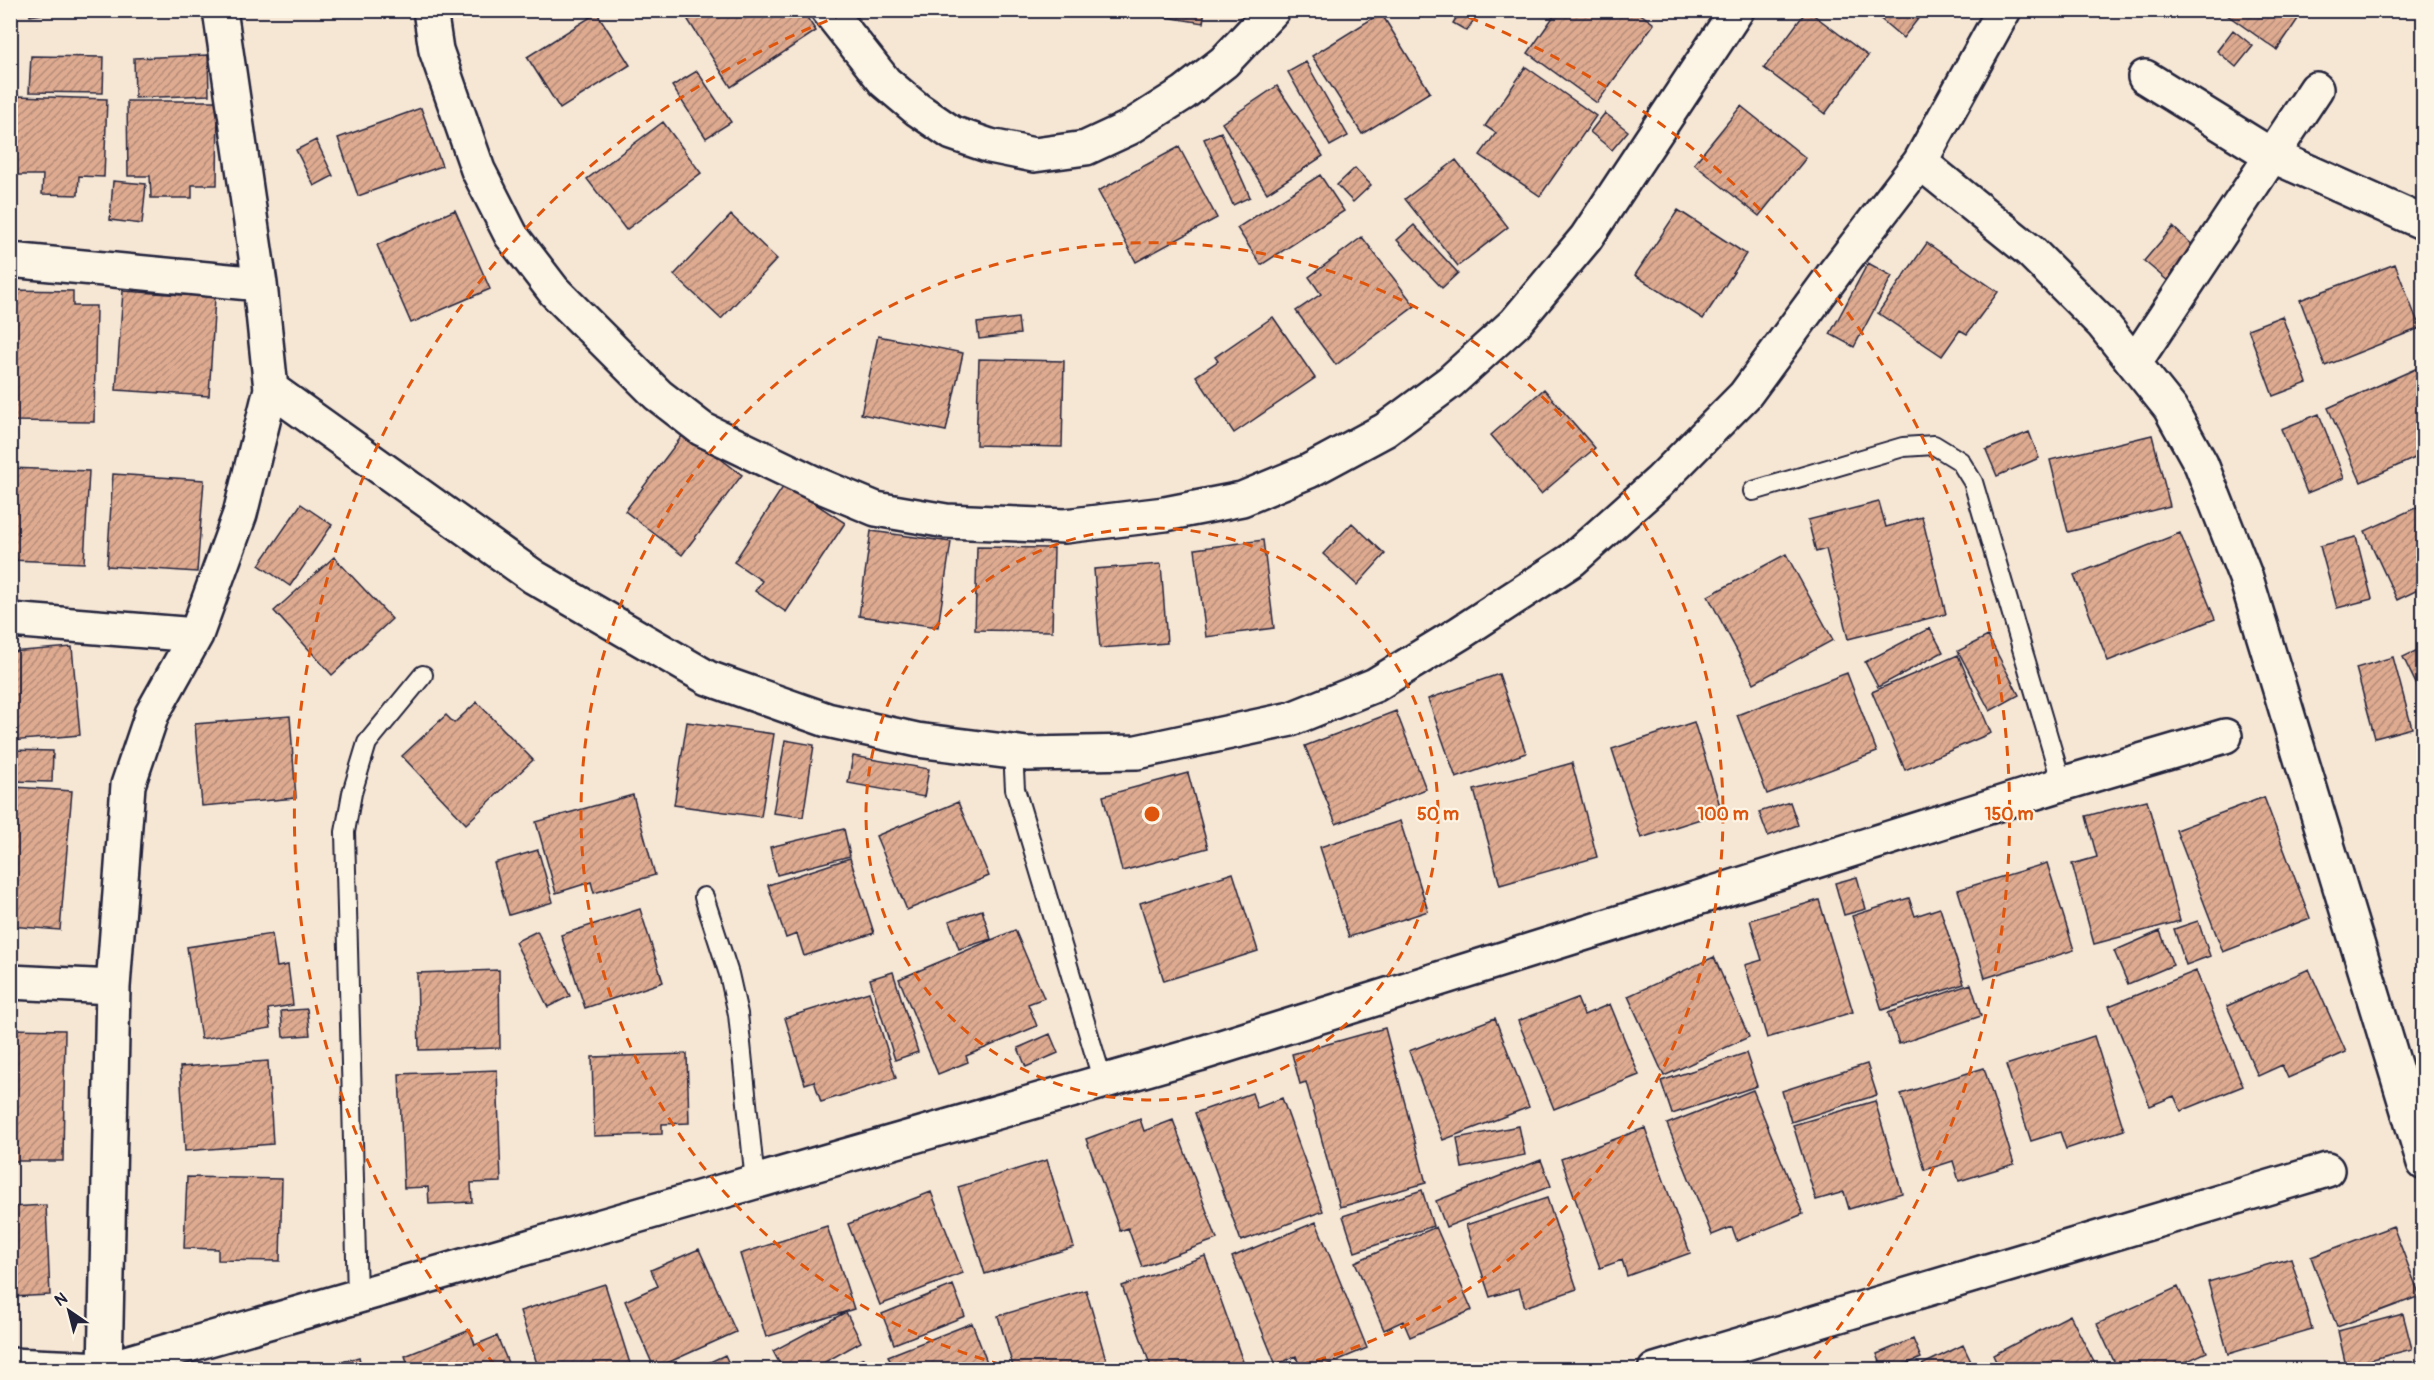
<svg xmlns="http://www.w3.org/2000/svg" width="2434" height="1380" viewBox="0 0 2434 1380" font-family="Pangolin,sans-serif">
  <defs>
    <pattern id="building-hatch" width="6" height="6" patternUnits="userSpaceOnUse" patternTransform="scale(1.5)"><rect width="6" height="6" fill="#deab91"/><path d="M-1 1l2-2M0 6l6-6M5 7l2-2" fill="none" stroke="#b48b78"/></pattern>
  </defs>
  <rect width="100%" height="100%" fill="#f6e6d4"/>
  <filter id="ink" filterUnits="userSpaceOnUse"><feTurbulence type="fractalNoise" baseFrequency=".0167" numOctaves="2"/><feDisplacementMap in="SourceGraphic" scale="12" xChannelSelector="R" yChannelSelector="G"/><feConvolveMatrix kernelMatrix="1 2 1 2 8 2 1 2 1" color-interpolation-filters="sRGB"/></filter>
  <g filter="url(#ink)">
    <path fill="url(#building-hatch)" stroke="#22223b" stroke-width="1.5" d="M 29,10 L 70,10 L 30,16 Z
      M 132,10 L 187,10 L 187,16 L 131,14 Z
      M 702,10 L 802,10 L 816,31 L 731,87 L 688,20 Z
      M 1122,10 L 1205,10 L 1203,23 Z
      M 1461,10 L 1480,10 L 1467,31 L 1453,23 Z
      M 1558,10 L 1635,10 L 1654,24 L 1597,103 L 1528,53 Z
      M 1807,10 L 1868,56 L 1825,114 L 1764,68 Z
      M 1870,10 L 1925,10 L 1903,38 Z
      M 2220,10 L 2304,10 L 2277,50 Z
      M 597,13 L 630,65 L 560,109 L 527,57 Z
      M 1381,13 L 1430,92 L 1362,134 L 1312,56 Z
      M 2233,30 L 2253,46 L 2236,67 L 2217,51 Z
      M 208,55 L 209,95 L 135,98 L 134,58 Z
      M 31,56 L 104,57 L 103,93 L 29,92 Z
      M 1306,62 L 1348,136 L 1330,146 L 1288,72 Z
      M 1526,67 L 1596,116 L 1540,196 L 1480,155 L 1496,133 L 1485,126 Z
      M 697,71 L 731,122 L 706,138 L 672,86 Z
      M 1277,86 L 1323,156 L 1267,193 L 1222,123 Z
      M 16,96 L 107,99 L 104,177 L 79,176 L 78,195 L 42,194 L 43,175 L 13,175 Z
      M 127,101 L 218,101 L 217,185 L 192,185 L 192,198 L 151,198 L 150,176 L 128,176 Z
      M 1741,106 L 1806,158 L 1759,216 L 1694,164 Z
      M 421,108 L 442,166 L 358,196 L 338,138 Z
      M 1605,113 L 1628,131 L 1612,150 L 1590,132 Z
      M 663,122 L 701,173 L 626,230 L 587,179 Z
      M 1221,132 L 1250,197 L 1233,205 L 1204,139 Z
      M 316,140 L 333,176 L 314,186 L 296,150 Z
      M 1179,147 L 1217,218 L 1136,262 L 1098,191 Z
      M 1456,160 L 1508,227 L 1458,266 L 1405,199 Z
      M 1355,168 L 1371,185 L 1353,202 L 1337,185 Z
      M 1320,175 L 1344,211 L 1261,265 L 1237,228 Z
      M 113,181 L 146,184 L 142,224 L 110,220 Z
      M 455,210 L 490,289 L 411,323 L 377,245 Z
      M 1678,210 L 1746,254 L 1703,319 L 1635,275 Z
      M 731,215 L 777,259 L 721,319 L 674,275 Z
      M 1414,225 L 1458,273 L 1442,288 L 1397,240 Z
      M 2173,227 L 2197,249 L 2168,281 L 2144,261 Z
      M 1362,237 L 1415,306 L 1336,365 L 1296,311 L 1321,294 L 1309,277 Z
      M 1927,243 L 1998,292 L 1967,334 L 1960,330 L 1942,356 L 1878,313 Z
      M 1868,263 L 1892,276 L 1854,347 L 1830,334 Z
      M 2395,264 L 2420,328 L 2325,366 L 2300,300 Z
      M 10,290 L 73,291 L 73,306 L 96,306 L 94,422 L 10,421 Z
      M 123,291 L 215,297 L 209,396 L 116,390 Z
      M 2282,316 L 2307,383 L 2273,396 L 2248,329 Z
      M 1273,317 L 1315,378 L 1234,433 L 1196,376 L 1218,361 L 1215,357 Z
      M 1018,318 L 1020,334 L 979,339 L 977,323 Z
      M 878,336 L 963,353 L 946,431 L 861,414 Z
      M 979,359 L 1064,361 L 1062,447 L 976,445 Z
      M 2422,366 L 2424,440 L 2420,441 L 2424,454 L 2361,482 L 2328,408 Z
      M 1544,389 L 1595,448 L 1541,494 L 1491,435 Z
      M 2319,414 L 2344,478 L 2307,493 L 2281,429 Z
      M 685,432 L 742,475 L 682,555 L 625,511 Z
      M 2029,432 L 2039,458 L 1997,476 L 1986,450 Z
      M 2152,435 L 2170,506 L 2068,532 L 2050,460 Z
      M 10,468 L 89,471 L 84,563 L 10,560 Z
      M 113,474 L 204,480 L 197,572 L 107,566 Z
      M 785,484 L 845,523 L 786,612 L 755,591 L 762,581 L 734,562 Z
      M 1879,502 L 1886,527 L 1922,517 L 1946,614 L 1848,639 L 1826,549 L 1816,552 L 1808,520 Z
      M 301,504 L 332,525 L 290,586 L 259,565 Z
      M 2424,504 L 2424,587 L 2397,600 L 2365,531 Z
      M 1352,523 L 1385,554 L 1357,585 L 1323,554 Z
      M 871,531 L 951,542 L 938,627 L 859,616 Z
      M 2180,533 L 2215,619 L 2108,661 L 2074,575 Z
      M 2356,537 L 2372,599 L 2337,608 L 2320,546 Z
      M 1263,540 L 1274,628 L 1206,637 L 1195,549 Z
      M 977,547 L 1054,548 L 1052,631 L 975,630 Z
      M 1786,554 L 1833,640 L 1754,683 L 1708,596 Z
      M 334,557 L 392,619 L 332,675 L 274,611 Z
      M 1161,564 L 1167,643 L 1100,648 L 1094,569 Z
      M 1930,628 L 1943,652 L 1878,687 L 1865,662 Z
      M 1988,636 L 2019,695 L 1990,711 L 1958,651 Z
      M 72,647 L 80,735 L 10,741 L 10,652 Z
      M 2424,647 L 2424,700 L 2403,657 Z
      M 1958,655 L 1991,733 L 1905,770 L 1872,692 Z
      M 2393,657 L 2412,728 L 2375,738 L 2356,668 Z
      M 1847,673 L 1877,752 L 1767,794 L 1737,715 Z
      M 1499,674 L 1526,753 L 1456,778 L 1428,699 Z
      M 477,702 L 533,760 L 466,824 L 402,756 L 446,715 L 454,723 Z
      M 1396,711 L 1426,789 L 1336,824 L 1305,746 Z
      M 290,716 L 296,798 L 202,806 L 195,724 Z
      M 687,722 L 774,734 L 761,817 L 674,805 Z
      M 1694,722 L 1722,812 L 1641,838 L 1612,749 Z
      M 785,740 L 814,745 L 803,817 L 773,813 Z
      M 10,750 L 53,751 L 52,782 L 10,781 Z
      M 853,756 L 929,769 L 924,797 L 848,783 Z
      M 1572,763 L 1597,857 L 1500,885 L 1474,790 Z
      M 1188,773 L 1208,848 L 1122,871 L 1103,796 Z
      M 15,787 L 72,791 L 60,930 L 10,926 L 10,828 Z
      M 633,795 L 655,875 L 594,893 L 591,882 L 556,893 L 536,822 Z
      M 2264,797 L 2310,918 L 2223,952 L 2176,830 Z
      M 2147,800 L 2180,921 L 2094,944 L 2072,864 L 2097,857 L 2086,816 Z
      M 958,802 L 989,876 L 907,910 L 876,836 Z
      M 1790,802 L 1798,825 L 1768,836 L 1759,812 Z
      M 1400,821 L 1428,911 L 1349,937 L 1320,847 Z
      M 844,829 L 850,856 L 777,875 L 770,847 Z
      M 538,850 L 553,902 L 509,915 L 494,863 Z
      M 850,858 L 874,933 L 804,956 L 797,934 L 786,938 L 768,885 Z
      M 2047,863 L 2074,950 L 1985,978 L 1958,890 Z
      M 1233,873 L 1258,951 L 1164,981 L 1140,903 Z
      M 1857,877 L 1866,909 L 1844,915 L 1835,883 Z
      M 1909,898 L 1915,916 L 1940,908 L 1964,984 L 1882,1010 L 1852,916 Z
      M 1819,900 L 1853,1012 L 1767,1038 L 1745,965 L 1762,960 L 1750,920 Z
      M 640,909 L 663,982 L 585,1008 L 561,935 Z
      M 982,910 L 991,939 L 959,949 L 949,921 Z
      M 2198,921 L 2210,956 L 2186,965 L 2174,929 Z
      M 1015,930 L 1044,998 L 1028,1004 L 1037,1026 L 966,1056 L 968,1062 L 938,1074 L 899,979 Z
      M 537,931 L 570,996 L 548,1007 L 515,942 Z
      M 2160,931 L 2173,965 L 2128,984 L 2114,951 Z
      M 272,934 L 277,967 L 288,965 L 293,1005 L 268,1009 L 271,1028 L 201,1039 L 187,947 Z
      M 1714,957 L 1749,1037 L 1664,1076 L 1628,996 Z
      M 2309,969 L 2346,1052 L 2288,1078 L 2282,1065 L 2258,1076 L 2227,1006 Z
      M 499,970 L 500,1048 L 419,1050 L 417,973 Z
      M 2196,971 L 2243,1086 L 2181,1111 L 2174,1096 L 2150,1106 L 2109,1006 Z
      M 893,972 L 918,1052 L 895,1060 L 870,979 Z
      M 1971,984 L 1981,1016 L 1899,1044 L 1888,1013 Z
      M 869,992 L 896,1078 L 821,1102 L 814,1081 L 805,1084 L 785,1018 Z
      M 1577,998 L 1584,1015 L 1610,1004 L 1639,1075 L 1554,1109 L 1518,1021 Z
      M 307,1009 L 310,1035 L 283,1037 L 281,1011 Z
      M 1495,1018 L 1529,1107 L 1443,1140 L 1409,1051 Z
      M 1385,1028 L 1426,1183 L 1340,1207 L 1306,1082 L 1300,1084 L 1292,1054 Z
      M 10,1029 L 65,1030 L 63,1161 L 10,1161 Z
      M 1050,1034 L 1058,1053 L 1026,1067 L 1018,1048 Z
      M 2094,1036 L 2124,1130 L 2066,1149 L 2060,1132 L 2031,1141 L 2006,1065 Z
      M 1746,1053 L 1757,1086 L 1672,1114 L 1661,1081 Z
      M 687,1054 L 689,1123 L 662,1124 L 662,1134 L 594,1136 L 592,1057 Z
      M 268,1061 L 273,1144 L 185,1151 L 180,1067 Z
      M 1867,1064 L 1877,1095 L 1791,1122 L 1782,1091 Z
      M 1984,1068 L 2014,1164 L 1959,1181 L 1953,1161 L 1925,1170 L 1901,1094 Z
      M 497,1070 L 501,1182 L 471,1183 L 472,1202 L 429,1204 L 428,1187 L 404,1188 L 399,1074 Z
      M 1753,1090 L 1803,1214 L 1737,1241 L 1732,1227 L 1712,1235 L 1667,1124 Z
      M 1252,1093 L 1257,1108 L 1282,1098 L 1323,1211 L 1241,1241 L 1195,1113 Z
      M 1875,1101 L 1902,1193 L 1849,1209 L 1844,1192 L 1816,1200 L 1793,1125 Z
      M 1140,1119 L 1144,1131 L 1173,1120 L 1217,1239 L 1142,1267 L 1128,1228 L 1120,1231 L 1086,1139 Z
      M 1519,1126 L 1525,1155 L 1462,1168 L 1457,1138 Z
      M 1645,1128 L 1690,1253 L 1627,1276 L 1622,1260 L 1600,1268 L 1561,1159 Z
      M 1047,1160 L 1074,1247 L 985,1274 L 958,1187 Z
      M 1541,1160 L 1551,1186 L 1446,1227 L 1436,1201 Z
      M 187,1177 L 282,1179 L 280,1261 L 218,1260 L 218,1249 L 184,1248 Z
      M 1422,1190 L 1433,1226 L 1355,1252 L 1343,1216 Z
      M 931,1192 L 963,1273 L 880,1305 L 848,1224 Z
      M 1547,1198 L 1577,1289 L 1525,1307 L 1519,1288 L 1490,1297 L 1466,1225 Z
      M 46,1205 L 50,1295 L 10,1297 L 10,1207 Z
      M 1316,1222 L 1367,1348 L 1315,1370 L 1301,1370 L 1296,1356 L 1276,1365 L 1232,1257 Z
      M 827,1226 L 854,1309 L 766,1337 L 740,1254 Z
      M 2393,1226 L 2420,1296 L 2337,1327 L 2311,1257 Z
      M 1436,1227 L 1472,1310 L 1410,1337 L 1403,1321 L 1384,1330 L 1355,1262 Z
      M 699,1249 L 736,1332 L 665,1364 L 667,1370 L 655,1370 L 625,1301 L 658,1286 L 651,1270 Z
      M 1205,1256 L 1246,1370 L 1152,1370 L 1122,1286 Z
      M 2291,1258 L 2312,1329 L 2228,1354 L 2208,1282 Z
      M 605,1284 L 632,1370 L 539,1370 L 520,1311 Z
      M 953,1285 L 965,1316 L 894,1344 L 882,1314 Z
      M 2178,1287 L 2207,1352 L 2168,1370 L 2118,1370 L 2097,1324 Z
      M 1086,1290 L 1109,1370 L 1014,1370 L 998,1316 Z
      M 846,1312 L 861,1342 L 811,1370 L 783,1370 L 773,1351 Z
      M 2403,1314 L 2412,1349 L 2346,1366 L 2338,1331 Z
      M 2070,1315 L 2098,1370 L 2000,1370 L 1993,1355 Z
      M 972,1323 L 990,1370 L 894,1370 L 888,1356 Z
      M 470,1330 L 475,1345 L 497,1336 L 511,1370 L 410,1370 L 405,1356 Z
      M 1913,1339 L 1921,1358 L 1892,1370 L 1883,1370 L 1877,1354 Z
      M 1963,1345 L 1975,1370 L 1911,1370 Z
      M 725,1355 L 732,1370 L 693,1370 Z
      M 359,1357 L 362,1370 L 315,1370 Z
      M 864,1358 L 869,1370 L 837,1370 Z
      M 2424,1359 L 2424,1370 L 2395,1370 Z"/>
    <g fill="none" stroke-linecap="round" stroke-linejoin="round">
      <defs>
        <path id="lane" d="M 1753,491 L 1903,447 L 1934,445 L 1960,461 L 1973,482 L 2062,784
          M 1013,752 L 1015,789 L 1103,1082
          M 704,897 L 729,974 L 738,1014 L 755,1182
          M 357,1296 L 345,832 L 352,793 L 367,743 L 423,675"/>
        <path id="street" d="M 430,10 L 436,50 L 478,170 L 511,235 L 554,291 L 658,395 L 702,429 L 816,484 L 876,509 L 946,521 L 1065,526 L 1165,514 L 1242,499 L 1309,471 L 1385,430 L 1450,382 L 1515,323 L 1586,238 L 1737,10
          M 828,10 L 885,82 L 917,109 L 952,133 L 990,146 L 1034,155 L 1086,148 L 1129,128 L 1184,93 L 1224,62 L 1273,10
          M 2004,10 L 1920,162 L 2030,251 L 2102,323 L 2170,408 L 2201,464 L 2246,578 L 2424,1163
          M 2145,77 L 2271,155 L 2424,223
          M 10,260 L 260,284
          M 2135,362 L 2316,89
          M 271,389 L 534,577 L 708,678 L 827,720 L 917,740 L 1027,754 L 1137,752 L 1291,719 L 1375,685 L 1460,633 L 1572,560 L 1659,482 L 1745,395 L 1836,271 L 1920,162
          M 10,620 L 196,635
          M 10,982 L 113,987
          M 10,1365 L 105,1369 L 1199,1054 L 2062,784 L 2225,736
          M 105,1370 L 113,987 L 128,785 L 152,714 L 196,635 L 240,514 L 271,389 L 260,284 L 220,10
          M 1655,1370 L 2327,1170"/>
      </defs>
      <use href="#lane" stroke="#22223b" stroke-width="22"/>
      <use href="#street" stroke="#22223b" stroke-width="38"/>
      <use href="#lane" stroke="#fcf5e5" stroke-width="18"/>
      <use href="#street" stroke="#fcf5e5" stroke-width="33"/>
    </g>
  </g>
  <g fill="none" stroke="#de560e" stroke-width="3" stroke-dasharray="10 8">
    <circle cx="1152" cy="814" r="286"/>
    <path d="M1019 1369A571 571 0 1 1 1285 1369"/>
    <path d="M495 1365A857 857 0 0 1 852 11M1452 11A857 857 0 0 1 1809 1365"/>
  </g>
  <circle cx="1152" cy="814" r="9" fill="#de560e" stroke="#fcf5e5" stroke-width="3"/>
  <g font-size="18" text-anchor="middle" font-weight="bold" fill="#de560e" stroke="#fcf5e5" stroke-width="4.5" stroke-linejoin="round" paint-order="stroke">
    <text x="1438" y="820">50 m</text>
    <text x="1723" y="820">100 m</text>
    <text x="2009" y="820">150 m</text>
  </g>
  <rect width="2434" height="1380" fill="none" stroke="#fcf5e5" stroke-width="36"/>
  <rect x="18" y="18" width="2398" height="1344" fill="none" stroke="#22223b" stroke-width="2" filter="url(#ink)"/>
  <g transform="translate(69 1311) rotate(325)" stroke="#fcf5e5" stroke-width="4.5" paint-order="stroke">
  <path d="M0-4.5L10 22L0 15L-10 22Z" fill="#22223b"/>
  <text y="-9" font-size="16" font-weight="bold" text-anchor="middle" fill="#22223b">N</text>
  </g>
</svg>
